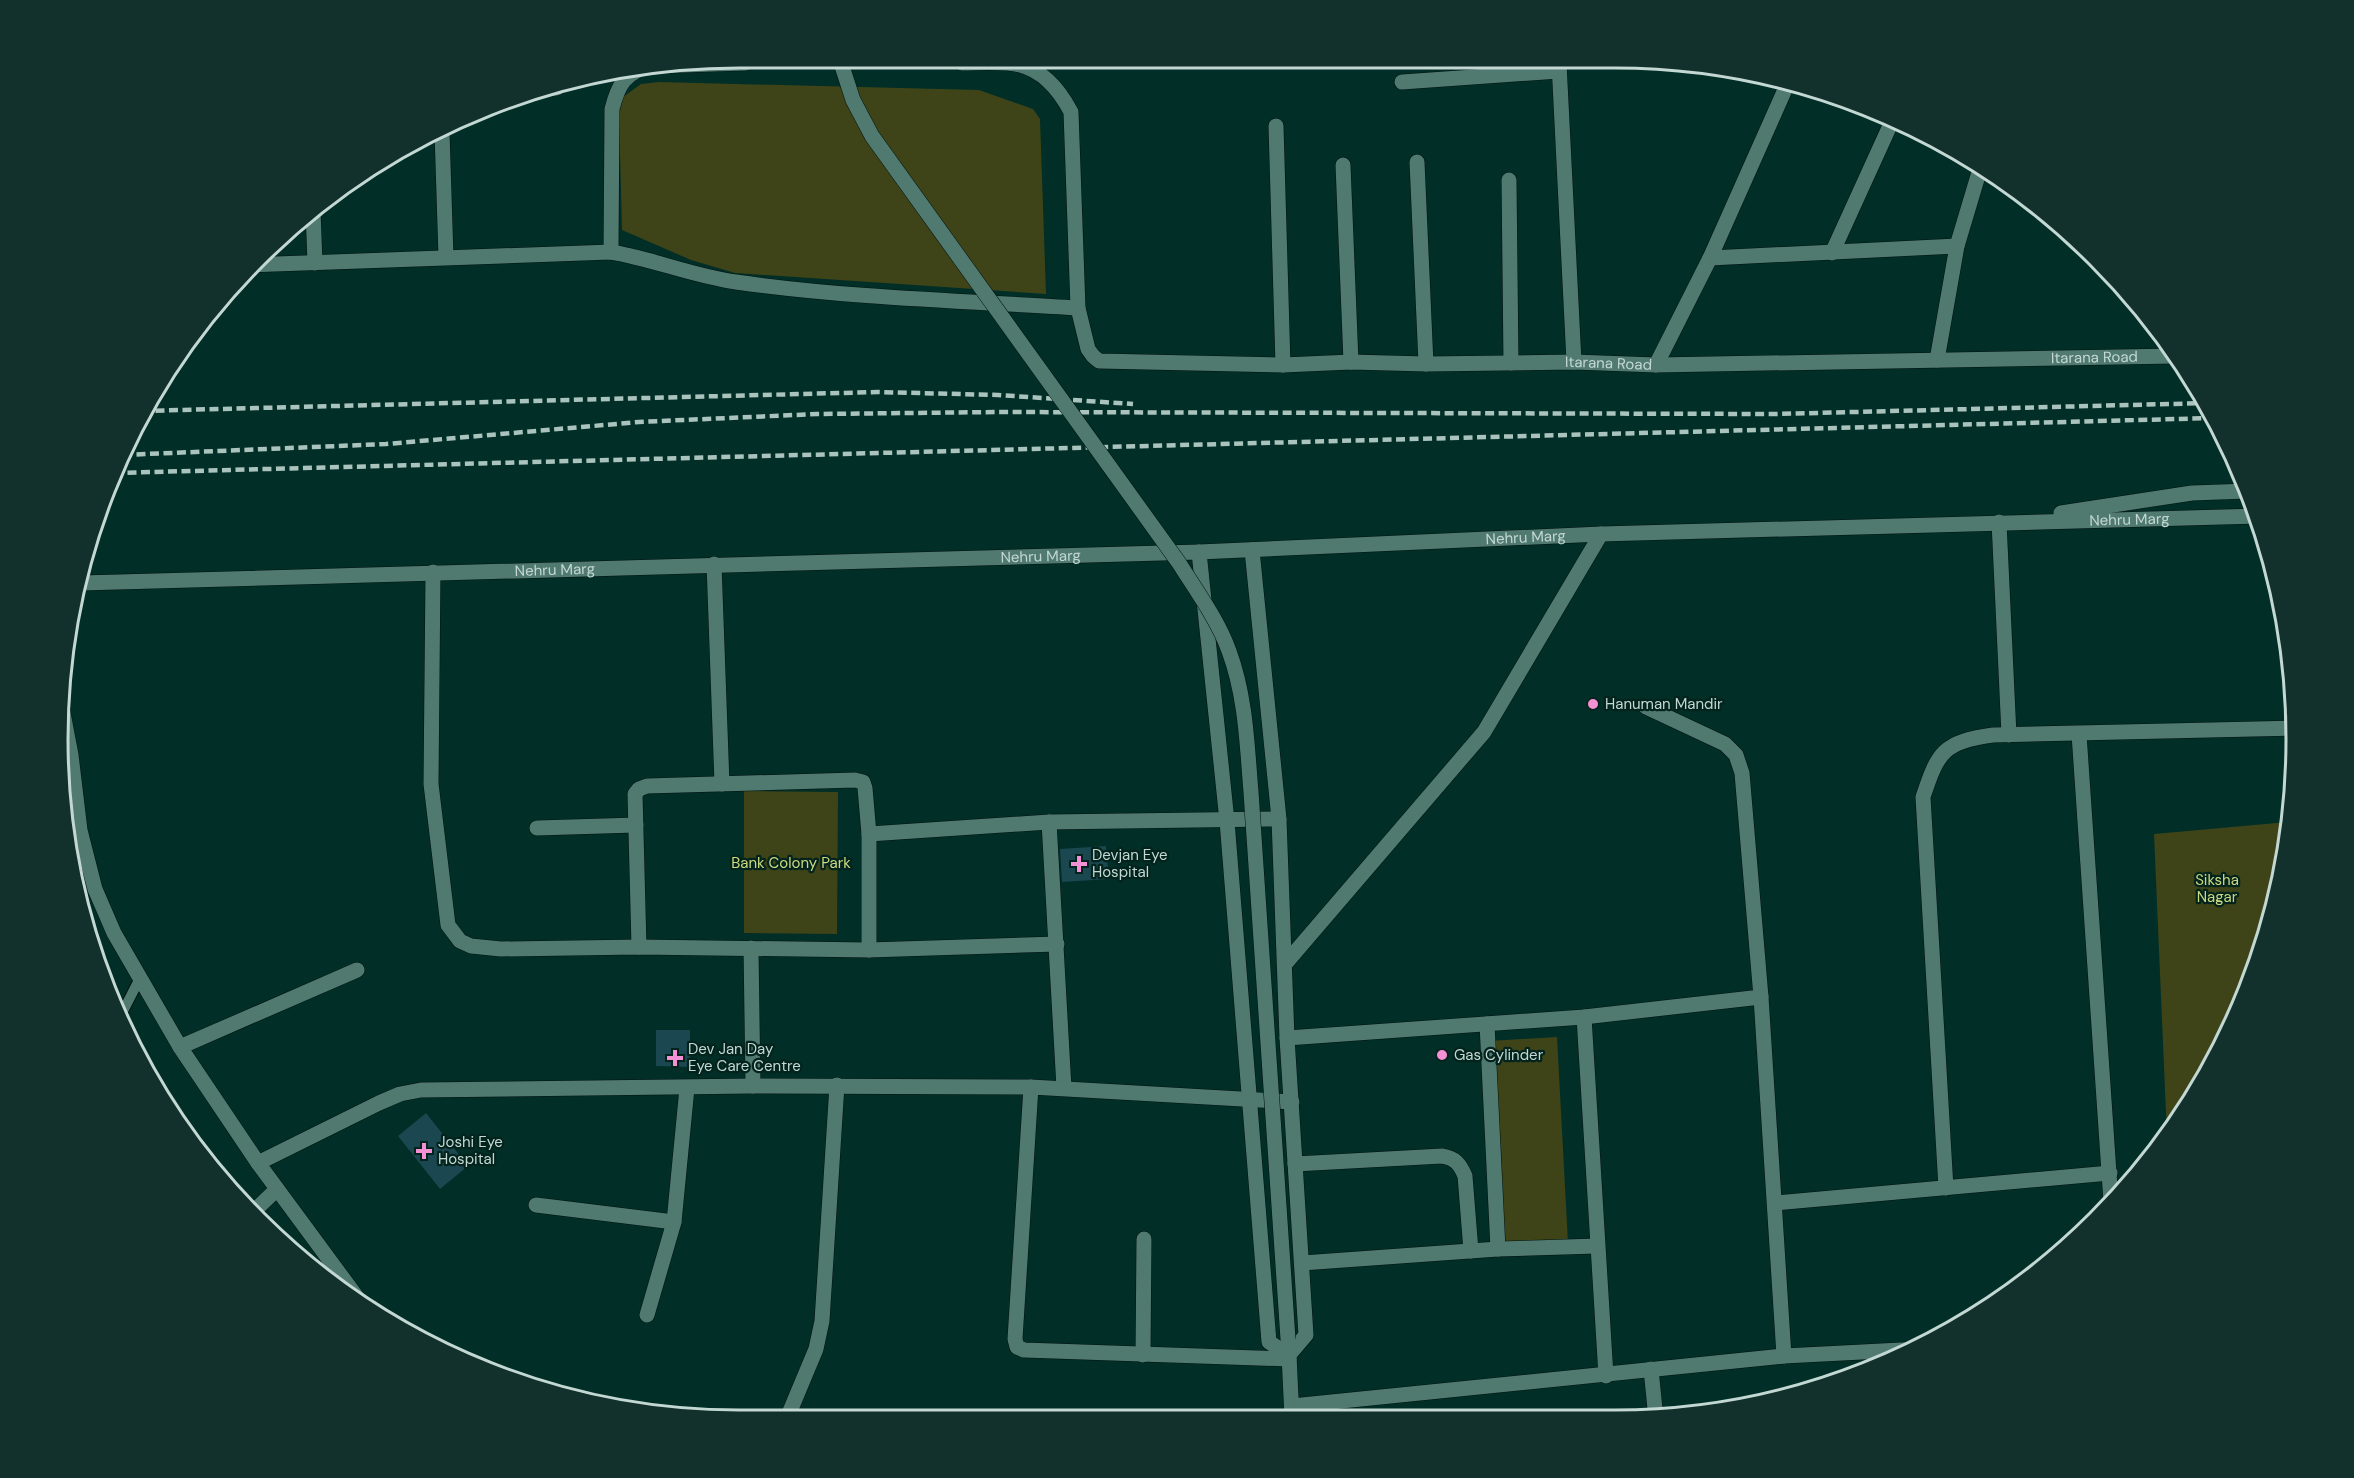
<svg xmlns="http://www.w3.org/2000/svg" width="2354" height="1478" viewBox="0 0 2354 1478" font-family="'DM Sans',sans-serif">
  <rect width="100%" height="100%" fill="#012e27"/>
  <path fill="#3e4417" d="M 659,82 L 979,90 L 1033,109 L 1040,119 L 1046,294 L 735,273 L 691,260 L 622,230 L 619,115 L 623,97 L 641,84 Z
    M 744,791 L 838,792 L 837,934 L 744,933 Z
    M 2289,822 L 2274,916 L 2227,1041 L 2167,1136 L 2154,834 Z
    M 1557,1037 L 1568,1243 L 1500,1246 L 1489,1041 Z"/>
  <path fill="#1a4750" d="M 1106,846 L 1109,879 L 1062,882 L 1060,849 Z
    M 656,1030 L 690,1030 L 690,1067 L 656,1066 Z
    M 426,1113 L 468,1166 L 440,1189 L 398,1136 Z"/>
  <g fill="none" stroke-linecap="round" stroke-linejoin="round">
    <defs>
      <path id="service" d="M 119,1019 L 139,980"/>
      <g id="minor">
        <path id="s1" d="M 962,63 C 979,63 1004,61 1020,65 C 1044,71 1060,91 1071,112 L 1078,308 L 1088,349 L 1093,356 L 1099,361 L 1283,365 L 1351,362 L 1426,364 L 1574,362 L 1656,365 L 2175,356"/>
        <path d="M 1559,63 L 1574,362"/>
        <path d="M 1402,82 L 1559,71"/>
        <path d="M 540,89 L 557,88"/>
        <path d="M 1276,126 L 1283,365"/>
        <path d="M 442,132 L 446,257"/>
        <path d="M 1417,162 L 1426,364"/>
        <path d="M 1343,165 L 1351,362"/>
        <path d="M 1509,180 L 1511,363"/>
        <path d="M 313,210 L 315,263"/>
        <path d="M 611,252 L 612,109 C 618,85 625,72 651,66 L 745,63"/>
        <path d="M 1832,253 L 1893,119"/>
        <path d="M 1710,258 L 1957,246"/>
        <path d="M 249,265 L 611,252 C 653,259 693,276 736,282 C 849,298 964,301 1078,308"/>
        <path d="M 1937,360 L 1957,246 L 1980,169"/>
        <path d="M 1656,365 L 1710,258 L 1787,85"/>
        <path d="M 1999,522 L 2009,735"/>
        <path d="M 714,564 L 722,784"/>
        <path d="M 433,572 L 431,784 L 448,925 L 460,941 L 471,946 L 501,949 L 639,947 L 869,950 L 1057,944"/>
        <path d="M 2079,734 L 2111,1202"/>
        <path d="M 1049,822 L 1064,1088"/>
        <path d="M 537,828 L 636,825"/>
        <path d="M 869,834 L 1049,822 L 1279,819"/>
        <path d="M 639,947 L 635,794 L 639,789 L 647,786 L 855,780 L 863,782 L 865,788 L 869,834 L 869,950"/>
        <path d="M 751,948 L 753,1086"/>
        <path d="M 1761,997 L 1784,1356"/>
        <path d="M 1584,1017 L 1606,1376"/>
        <path d="M 1487,1024 L 1498,1249 L 1597,1246"/>
        <path d="M 1287,1038 L 1584,1017 L 1761,997 L 1742,773 L 1736,755 L 1725,744 L 1646,707"/>
        <path d="M 180,1047 L 357,970"/>
        <path d="M 1031,1087 L 1015,1339 L 1017,1347 L 1024,1350 L 1289,1359"/>
        <path d="M 258,1163 L 379,1103 L 400,1094 L 421,1090 L 753,1086 L 1031,1087 L 1292,1102"/>
        <path d="M 1295,1164 L 1442,1156 C 1455,1158 1460,1164 1465,1176 L 1471,1251"/>
        <path d="M 1946,1188 L 1923,797 C 1938,752 1943,742 1993,735 L 2294,728"/>
        <path d="M 1775,1203 L 2110,1173"/>
        <path d="M 536,1205 L 674,1222"/>
        <path d="M 252,1213 L 277,1189"/>
        <path d="M 1302,1263 L 1498,1249"/>
        <path d="M 647,1315 L 674,1222 L 687,1088"/>
        <path d="M 1143,1355 L 1144,1239"/>
        <path d="M 1651,1369 L 1656,1419"/>
        <path d="M 1292,1406 L 1784,1356 L 1920,1349"/>
        <path d="M 788,1416 L 816,1349 L 822,1321 L 837,1085"/>
      </g>
      <g id="tertiary">
        <path id="s2" d="M 81,583 L 1199,552"/>
        <path d="M 59,692 L 71,755 L 80,830 L 95,889 L 114,933 L 180,1047 L 258,1163 L 359,1300"/>
        <path d="M 1285,964 L 1484,732 L 1601,534"/>
      </g>
      <g id="secondary">
        <path d="M 2061,513 L 2192,493 L 2248,491"/>
        <path d="M 1252,550 L 1279,819 L 1287,1038 L 1306,1335 L 1289,1355 L 1292,1418"/>
        <path id="s3" d="M 1289,1355 L 1269,1342 L 1227,821 L 1199,552 L 1601,534 L 2259,516"/>
      </g>
    </defs>
    <use href="#service" stroke="#011310" stroke-width="12"/>
    <use href="#minor" stroke="#011310" stroke-width="16"/>
    <use href="#tertiary" stroke="#011310" stroke-width="16"/>
    <use href="#secondary" stroke="#011310" stroke-width="16"/>
    <use href="#service" stroke="#507970" stroke-width="10"/>
    <use href="#minor" stroke="#507970" stroke-width="15"/>
    <use href="#tertiary" stroke="#507970" stroke-width="15"/>
    <use href="#secondary" stroke="#507970" stroke-width="15"/>
    <path stroke="#abc3bd" stroke-width="4.5" stroke-dasharray="9 4.5" stroke-linecap="butt" d="M 142,411 L 878,392 L 998,395 L 1133,404
      M 123,455 L 386,444 L 639,422 L 817,414 L 997,412 L 1775,414 L 2208,403
      M 114,473 L 2215,418"/>
    <defs>
      <path id="tertiary-bridge" d="M 841,63 L 853,100 L 872,136 L 1179,563 C 1197,592 1218,620 1229,651 C 1246,697 1247,745 1251,792 L 1288,1339"/>
    </defs>
    <use href="#tertiary-bridge" stroke="#011310" stroke-width="16" stroke-linecap="butt"/>
    <use href="#tertiary-bridge" stroke="#507970" stroke-width="15"/>
  </g>
  <g fill="#f491d4" stroke="#03231d" stroke-width="2">
    <circle cx="1593" cy="704" r="6"/>
    <path d="M1076 855h6v6h6v6h-6v6h-6v-6h-6v-6h6z"/>
    <circle cx="1442" cy="1055" r="6"/>
    <path d="M672 1049h6v6h6v6h-6v6h-6v-6h-6v-6h6z"/>
    <path d="M421 1142h6v6h6v6h-6v6h-6v-6h-6v-6h6z"/>
  </g>
  <g text-anchor="middle" dominant-baseline="central" stroke-width="4.5" stroke-linejoin="round" paint-order="stroke">
    <g font-size="15" fill="#c3d8d3" stroke="#03231d">
      <text stroke="none"><textPath href="#s1" startOffset="1380">Itarana Road</textPath></text>
      <text stroke="none"><textPath href="#s1" startOffset="894">Itarana Road</textPath></text>
      <text stroke="none"><textPath href="#s3" startOffset="1748">Nehru Marg</textPath></text>
      <text stroke="none"><textPath href="#s3" startOffset="1144">Nehru Marg</textPath></text>
      <text stroke="none"><textPath href="#s2" startOffset="960">Nehru Marg</textPath></text>
      <text stroke="none"><textPath href="#s2" startOffset="474">Nehru Marg</textPath></text>
    </g>
    <g font-size="15" fill="#c3d8d3" stroke="#03231d" text-anchor="start">
      <text x="1605" y="704">Hanuman Mandir</text>
      <text x="1092" y="855">Devjan Eye<tspan x="1092" dy="17">Hospital</tspan></text>
      <text x="688" y="1049">Dev Jan Day<tspan x="688" dy="17">Eye Care Centre</tspan></text>
      <text x="1454" y="1055">Gas Cylinder</text>
      <text x="438" y="1142">Joshi Eye<tspan x="438" dy="17">Hospital</tspan></text>
    </g>
    <g font-size="15" fill="#ccd980" stroke="#03231d">
      <text x="791" y="863">Bank Colony Park</text>
      <text x="2217" y="880">Siksha<tspan x="2217" dy="17">Nagar</tspan></text>
    </g>
  </g>
  <path d="M0 0H2354V1478H0ZM739 68H1615A671 671 0 0 1 2286 739V739A671 671 0 0 1 1615 1410H739A671 671 0 0 1 68 739V739A671 671 0 0 1 739 68Z" fill="#12312c" fill-rule="evenodd"/>
  <path fill="none" stroke="#c3d8d3" stroke-width="3" d="M739 68H1615A671 671 0 0 1 2286 739V739A671 671 0 0 1 1615 1410H739A671 671 0 0 1 68 739V739A671 671 0 0 1 739 68Z"/>
</svg>
